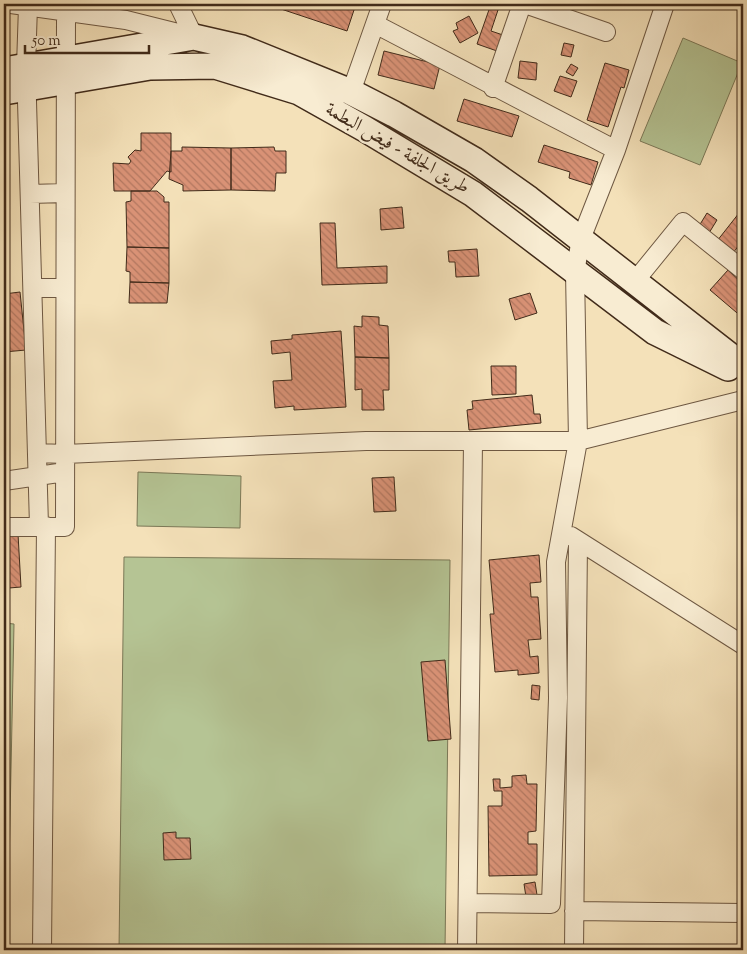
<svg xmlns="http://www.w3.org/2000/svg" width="747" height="954" viewBox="0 0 747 954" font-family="'Sorts Mill Goudy',Amiri,serif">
  <defs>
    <pattern id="building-back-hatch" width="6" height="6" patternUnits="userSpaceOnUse" patternTransform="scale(1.25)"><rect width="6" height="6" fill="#d99276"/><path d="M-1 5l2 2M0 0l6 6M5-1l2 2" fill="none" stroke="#b27760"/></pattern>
  </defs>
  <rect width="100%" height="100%" fill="#f4e1b9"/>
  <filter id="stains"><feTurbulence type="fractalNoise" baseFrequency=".004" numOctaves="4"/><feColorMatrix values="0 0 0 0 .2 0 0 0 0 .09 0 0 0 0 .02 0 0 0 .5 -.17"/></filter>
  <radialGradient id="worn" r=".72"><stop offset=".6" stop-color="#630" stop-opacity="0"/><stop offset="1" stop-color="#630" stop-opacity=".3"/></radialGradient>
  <path fill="#b5c494" stroke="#7b7857" d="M 683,38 L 742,63 L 700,165 L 640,141 Z
    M 138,472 L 241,476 L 240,528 L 137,526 Z
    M 124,557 L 450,560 L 445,950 L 119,950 Z
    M 4,623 L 14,624 L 8,916 L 4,916 Z"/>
  <path fill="url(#building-back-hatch)" stroke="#412b1a" d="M 283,4 L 356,4 L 347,31 L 281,9 Z
    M 491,4 L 500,4 L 491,31 L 503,35 L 497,51 L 477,44 Z
    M 469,16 L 478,33 L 460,43 L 453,31 L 458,29 L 456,23 Z
    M 564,43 L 574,45 L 571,57 L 561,55 Z
    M 384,51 L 440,65 L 434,89 L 378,75 Z
    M 520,61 L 537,63 L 536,80 L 518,78 Z
    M 605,63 L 629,70 L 624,88 L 621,87 L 608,127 L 587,120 Z
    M 571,64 L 578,68 L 573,76 L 566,72 Z
    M 560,76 L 577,81 L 571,97 L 554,91 Z
    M 464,99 L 519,116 L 512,137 L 457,121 Z
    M 141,133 L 171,133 L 171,172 L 167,171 L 150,191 L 114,191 L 113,163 L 129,164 L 131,161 L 128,157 L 135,150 L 141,151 Z
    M 544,145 L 598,162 L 591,185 L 569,178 L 570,172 L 538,162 Z
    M 182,147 L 231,148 L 231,190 L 183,191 L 183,185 L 169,179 L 171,151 L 182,151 Z
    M 274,147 L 275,151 L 286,151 L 286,173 L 276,173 L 275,191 L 231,190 L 231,148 Z
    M 131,191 L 157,191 L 164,197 L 164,202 L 169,202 L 169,248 L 127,247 L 126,202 L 131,201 Z
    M 402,207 L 404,228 L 381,230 L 380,209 Z
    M 743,208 L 743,240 L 733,253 L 717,241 Z
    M 707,213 L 717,220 L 709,233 L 699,226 Z
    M 320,223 L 335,223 L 337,268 L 387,266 L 387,283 L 322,285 Z
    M 127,247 L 169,248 L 169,283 L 130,282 L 130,272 L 126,271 Z
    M 477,249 L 479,276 L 456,277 L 455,262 L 449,262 L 448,251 Z
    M 728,270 L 743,284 L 743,318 L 710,290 Z
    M 130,282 L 169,283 L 167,303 L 129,303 Z
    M 20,292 L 26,350 L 4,352 L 4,294 Z
    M 530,293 L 537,313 L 515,320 L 509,299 Z
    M 362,316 L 379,317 L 379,325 L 388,326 L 389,358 L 355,357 L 354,326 L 362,327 Z
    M 341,331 L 346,407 L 294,410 L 294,406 L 275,408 L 273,381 L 292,380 L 290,352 L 272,354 L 271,341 L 292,339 L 292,335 Z
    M 355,357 L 389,358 L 389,390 L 383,390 L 384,410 L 362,410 L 362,389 L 355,390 Z
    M 491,366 L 516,366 L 516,394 L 492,395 Z
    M 532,395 L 534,414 L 540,414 L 541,423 L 469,430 L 467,410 L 473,409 L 472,401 Z
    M 394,477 L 396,511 L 374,512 L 372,478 Z
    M 18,534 L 21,587 L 9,588 L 8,579 L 4,579 L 4,535 Z
    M 539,555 L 541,582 L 530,583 L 531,597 L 538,597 L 541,639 L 528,640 L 530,657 L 538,656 L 539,673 L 518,675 L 518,670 L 495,672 L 490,614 L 494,614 L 489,560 Z
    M 445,660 L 451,739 L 428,741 L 421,662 Z
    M 532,685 L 540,686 L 539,700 L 531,699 Z
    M 526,775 L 527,784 L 537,784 L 536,831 L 528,832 L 528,844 L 537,844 L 537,875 L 489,876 L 488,806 L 502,806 L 502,791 L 494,791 L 493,779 L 500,779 L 500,788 L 512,787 L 512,776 Z
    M 176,832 L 176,838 L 190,838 L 191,859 L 164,860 L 163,833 Z
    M 535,882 L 537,895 L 526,897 L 524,884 Z"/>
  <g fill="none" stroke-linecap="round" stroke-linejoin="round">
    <defs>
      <path id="street" d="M 11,4 L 126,20 L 186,35
        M 178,4 L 194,37
        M 525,4 L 606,32
        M 28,6 L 26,66 L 39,526
        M 375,24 L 616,150
        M 493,88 L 522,4
        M 351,92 L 382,4
        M 30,194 L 65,193
        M 635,281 L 683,222 L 743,270
        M 33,288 L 65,288
        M 37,453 L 65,454 L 366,441 L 578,441 L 743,400
        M 4,481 L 65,472
        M 4,527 L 65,527 L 66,12
        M 571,536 L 743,645
        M 468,903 L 551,904 L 558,698 L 556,562 L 578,441 L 575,272 L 581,239 L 616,150 L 665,4
        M 574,911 L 743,913
        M 42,950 L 46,526
        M 467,950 L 473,442
        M 574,950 L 578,541"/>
      <path id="secondary" d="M 4,70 L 194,37 L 242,48 L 351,92 L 394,114 L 474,160 L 529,199 L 743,366
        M 4,92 L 150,67 L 215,66 L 299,92 L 365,129 L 473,194 L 655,332 L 728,368"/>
    </defs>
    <use href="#street" stroke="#6e5842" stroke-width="20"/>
    <use href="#secondary" stroke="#412b1a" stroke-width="28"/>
    <use href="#street" stroke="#f8ecd2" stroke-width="18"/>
    <use href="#secondary" stroke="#f8ecd2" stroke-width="25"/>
  </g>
  <g text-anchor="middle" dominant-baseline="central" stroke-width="5" stroke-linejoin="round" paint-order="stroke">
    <g font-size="19" fill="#412b1a" stroke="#f8ecd2">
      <text transform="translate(397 149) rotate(30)">طريق الجلفة - فيض البطمة</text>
    </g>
  </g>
  <rect width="747" height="954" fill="none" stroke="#f4e1b9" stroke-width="20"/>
  <rect x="5" y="5" width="737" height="944" fill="none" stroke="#412b1a" stroke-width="2.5"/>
  <rect x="10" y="10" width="727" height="934" fill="none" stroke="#412b1a"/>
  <path d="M25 45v8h124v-8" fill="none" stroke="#412b1a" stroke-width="2.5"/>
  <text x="32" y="45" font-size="15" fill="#412b1a" stroke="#f8ecd2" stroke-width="4" paint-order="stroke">50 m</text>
  <rect width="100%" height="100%" filter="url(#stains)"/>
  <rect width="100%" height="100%" fill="url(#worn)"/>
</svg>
